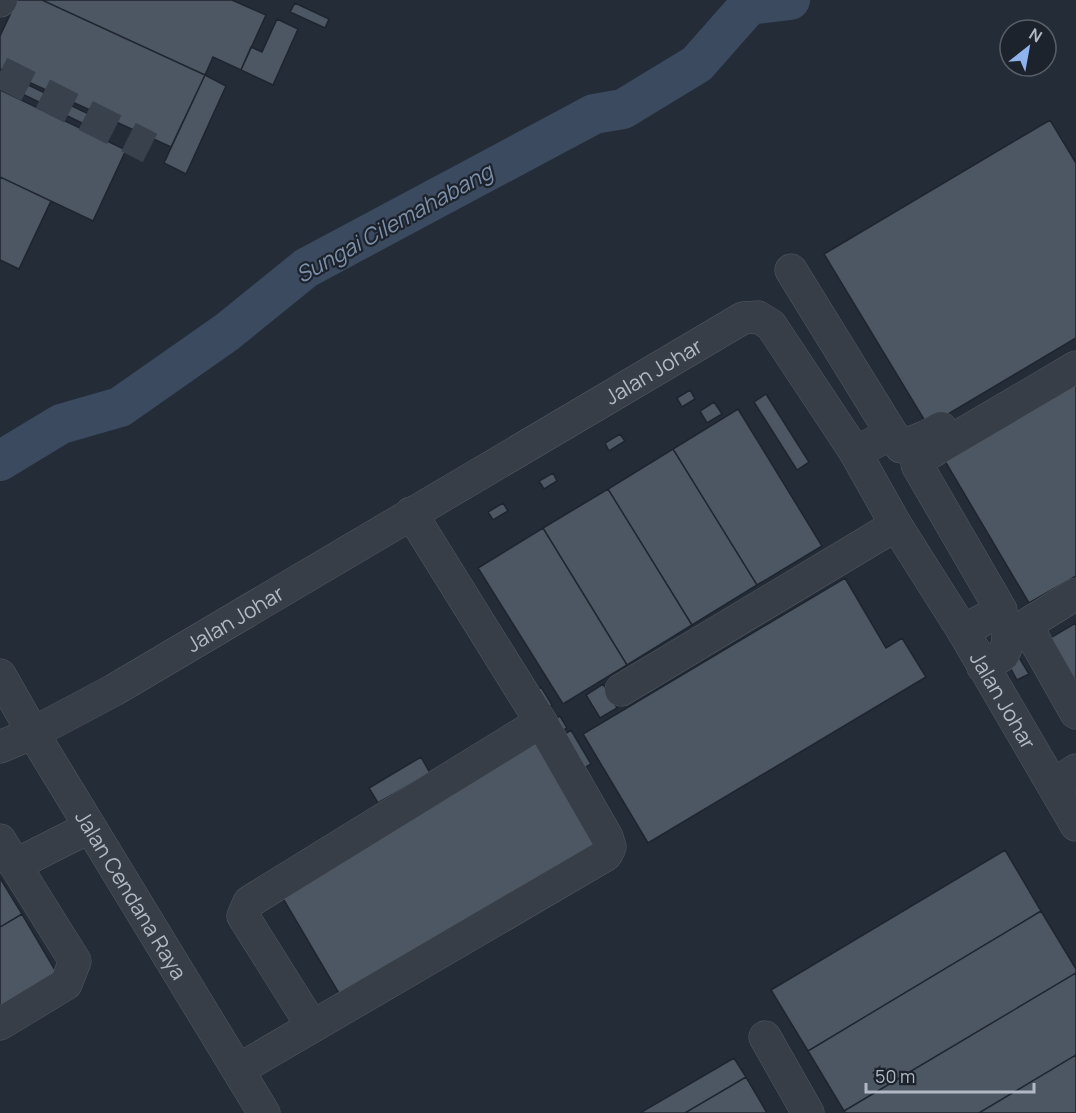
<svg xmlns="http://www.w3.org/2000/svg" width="1076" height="1113" viewBox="0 0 1076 1113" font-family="Manrope,sans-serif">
  <rect width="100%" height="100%" fill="#242c38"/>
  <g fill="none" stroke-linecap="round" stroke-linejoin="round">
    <path stroke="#3b4a5f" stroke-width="40" d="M 0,461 L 61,424 L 120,407 L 227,332 L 306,268 L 594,114 L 623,109 L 697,64 L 749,5 L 790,0"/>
  </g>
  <path fill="#4c5763" stroke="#1f252f" stroke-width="1.5" d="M 17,0 L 42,0 L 205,75 L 171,147 L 0,69 L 0,36 Z
    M 42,0 L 232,0 L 266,15 L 241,70 L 213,57 L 205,75 Z
    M 295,3 L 329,19 L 325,28 L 290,12 Z
    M 277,19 L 298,29 L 273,85 L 241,70 L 251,47 L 262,52 Z
    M 205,75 L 226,86 L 186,174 L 164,163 Z
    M 20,81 L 93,116 L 88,126 L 16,91 Z
    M 0,90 L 126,150 L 93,221 L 0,177 Z
    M 1050,120 L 1076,163 L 1076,338 L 928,426 L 824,254 Z
    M 0,177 L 51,201 L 19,269 L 0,260 Z
    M 1076,378 L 1076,576 L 1029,603 L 942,456 Z
    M 690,390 L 695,399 L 682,407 L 677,398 Z
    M 766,394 L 809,462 L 797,470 L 754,402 Z
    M 714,402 L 722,414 L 707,423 L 700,411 Z
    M 738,409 L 822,546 L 757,585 L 673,449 Z
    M 620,434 L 625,441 L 609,451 L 605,443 Z
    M 673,449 L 757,585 L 692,625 L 608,489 Z
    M 553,473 L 557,481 L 544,489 L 539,481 Z
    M 608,489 L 692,625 L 627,665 L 543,528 Z
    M 503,503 L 508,511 L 493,520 L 488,512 Z
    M 543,528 L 627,665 L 563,704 L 478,568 Z
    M 845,578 L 886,648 L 902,638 L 926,677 L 648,843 L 583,734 Z
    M 1076,623 L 1076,691 L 1045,641 Z
    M 1017,654 L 1029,674 L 1017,680 L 1006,660 Z
    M 603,684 L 617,708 L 600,718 L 586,695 Z
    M 541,687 L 552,705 L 539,713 L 528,695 Z
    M 560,716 L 567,728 L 554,736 L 546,724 Z
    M 571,730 L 591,764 L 574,774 L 554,741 Z
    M 536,740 L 602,851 L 344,1002 L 278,890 Z
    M 421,757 L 430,773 L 378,803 L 369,788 Z
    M 1005,850 L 1041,911 L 808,1051 L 771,990 Z
    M 0,878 L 22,914 L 0,927 Z
    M 1041,911 L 1076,969 L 1076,973 L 844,1111 L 808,1051 Z
    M 22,914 L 62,982 L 0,1018 L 0,927 Z
    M 1076,973 L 1076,1055 L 979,1113 L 846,1113 L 844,1111 Z
    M 1076,1055 L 1076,1113 L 979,1113 Z
    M 734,1058 L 746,1077 L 685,1113 L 640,1113 Z
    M 746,1077 L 767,1113 L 685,1113 Z"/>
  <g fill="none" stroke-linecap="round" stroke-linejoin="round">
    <path stroke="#39414d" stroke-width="32" stroke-dasharray="32 16" stroke-linecap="butt" d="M 0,72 L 150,148"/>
    <defs>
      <g id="minor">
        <path d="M 0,1 L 1,0"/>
        <path d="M 791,270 L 892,434"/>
        <path d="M 855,452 L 892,434 L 901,447 L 927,436 L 941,428"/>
        <path d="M 1026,625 L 1076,713"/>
        <path d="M 963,631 L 1001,610 L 917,465 L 923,457 L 1076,367"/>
        <path d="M 983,667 L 1003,655 L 1007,645 L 1008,636 L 1013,631 L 1026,625 L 1076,594"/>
        <path id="s1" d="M 0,675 L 33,733 L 264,1113"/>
        <path d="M 621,690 L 896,525"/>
        <path id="s2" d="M 0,747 L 33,733 L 114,690 L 743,318 L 758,317 L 771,325 L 855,452 L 896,525 L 963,631 L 1076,825"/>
        <path d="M 1053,785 L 1076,770"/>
        <path d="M 0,840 L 15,865"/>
        <path d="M 0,1024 L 66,984 L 75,961 L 15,865 L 90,827"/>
        <path d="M 312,1026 L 243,916 L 249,902 L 541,722"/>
        <path d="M 765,1037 L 808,1113"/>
        <path d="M 238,1070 L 589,865 L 606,855 L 610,847 L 607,837 L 541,722 L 411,513"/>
      </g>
    </defs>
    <use href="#minor" stroke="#525963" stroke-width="33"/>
    <use href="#minor" stroke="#373e48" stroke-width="32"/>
  </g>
  <g text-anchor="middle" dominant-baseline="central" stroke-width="4.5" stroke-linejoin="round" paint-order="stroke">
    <g font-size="21" fill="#b2b9c4" stroke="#1d232d">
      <text stroke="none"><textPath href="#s2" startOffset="754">Jalan Johar</textPath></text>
      <text stroke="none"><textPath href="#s2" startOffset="268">Jalan Johar</textPath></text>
      <text stroke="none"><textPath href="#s2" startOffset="1330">Jalan Johar</textPath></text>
      <text stroke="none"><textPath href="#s1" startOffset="256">Jalan Cendana Raya</textPath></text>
    </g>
    <g font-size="22" font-style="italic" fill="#7d90aa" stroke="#1d232d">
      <text transform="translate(394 223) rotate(-29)">Sungai Cilemahabang</text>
    </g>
  </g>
  <g transform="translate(1028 48) rotate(31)"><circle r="28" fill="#1d232d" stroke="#595f69" stroke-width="1.5"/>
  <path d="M0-4.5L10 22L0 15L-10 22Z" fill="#8fb3ed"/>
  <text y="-9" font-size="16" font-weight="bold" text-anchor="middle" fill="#b2b9c4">N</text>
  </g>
  <path d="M866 1083v9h168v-9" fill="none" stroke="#b2b9c4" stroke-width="3"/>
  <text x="875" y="1083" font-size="18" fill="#b2b9c4" stroke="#1d232d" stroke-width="4.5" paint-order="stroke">50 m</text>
</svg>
